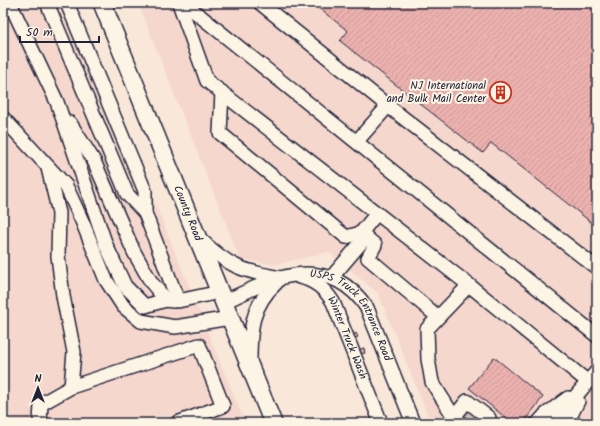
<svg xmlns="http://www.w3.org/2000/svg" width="600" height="426" viewBox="0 0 600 426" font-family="Kalam,sans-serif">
  <defs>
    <pattern id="building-hatch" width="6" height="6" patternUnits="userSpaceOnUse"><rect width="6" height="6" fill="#ecb1af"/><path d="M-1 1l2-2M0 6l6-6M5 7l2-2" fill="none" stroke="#ca9897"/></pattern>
  </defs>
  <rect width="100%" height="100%" fill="#f9e7da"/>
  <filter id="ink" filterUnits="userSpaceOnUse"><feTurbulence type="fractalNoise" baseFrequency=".025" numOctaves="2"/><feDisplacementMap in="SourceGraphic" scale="8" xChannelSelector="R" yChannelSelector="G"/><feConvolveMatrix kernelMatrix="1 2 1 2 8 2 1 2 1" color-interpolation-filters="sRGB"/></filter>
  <g filter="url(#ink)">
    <path fill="#f5d7cd" d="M 3,3 L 73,3 L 245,423 L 3,423 Z
      M 138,3 L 597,3 L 597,423 L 431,423 L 378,293 L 328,252 L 274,265 L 240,259 Z"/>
    <path fill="url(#building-hatch)" stroke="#22223b" d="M 312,3 L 597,3 L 597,227 L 491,143 L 483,153 L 340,41 L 348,31 Z
      M 356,333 L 358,337 L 354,339 L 353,335 Z
      M 364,348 L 365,353 L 361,354 L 360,349 Z
      M 494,357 L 543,397 L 523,423 L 512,423 L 469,388 Z
      M 528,416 L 535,422 L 534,423 L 531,423 L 526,419 Z"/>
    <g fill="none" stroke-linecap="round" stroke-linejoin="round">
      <path stroke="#cec0ba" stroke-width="13" stroke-dasharray="13 6" stroke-linecap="butt" d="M 465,415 L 475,423"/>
      <defs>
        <g id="minor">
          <path d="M 10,3 L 57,102 L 106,245 L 125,286 L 145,306 L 166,300"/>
          <path d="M 47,3 L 127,194 L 145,213"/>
          <path d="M 67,3 L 145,191 L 145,213 L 178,301 L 220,292"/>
          <path d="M 179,3 L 207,81 L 469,285 L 588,382"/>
          <path d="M 184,3 L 597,336"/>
          <path d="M 260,3 L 388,106 L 597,268"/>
          <path d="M 222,92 L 220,133 L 346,237 L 361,233 L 375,245 L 368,258 L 438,317"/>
          <path d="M 3,118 L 66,186 L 82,221 L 106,280 L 123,306 L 141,321 L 175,327 L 230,318"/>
          <path d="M 70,123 L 94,161 L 134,252 L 151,282 L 166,300 L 173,301"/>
          <path d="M 357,141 L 388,106"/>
          <path d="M 361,233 L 377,213"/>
          <path d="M 200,239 C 229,267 242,271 281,278"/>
          <path id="s1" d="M 299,277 C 314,280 325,289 333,302 L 381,423"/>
          <path d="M 331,278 L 366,237"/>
          <path id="s2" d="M 224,302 C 259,286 298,262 338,281 C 350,287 359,296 367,308 L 413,423"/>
          <path d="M 250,362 C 250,329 251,306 277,282"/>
          <path d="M 71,387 L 199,345 L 223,406 L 177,423"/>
          <path d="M 454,417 L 467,401 L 489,418 L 486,423"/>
          <path d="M 40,423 L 41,404 L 71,387 L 74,352 L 63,296 L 58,256 L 59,213 L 48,168"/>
          <path d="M 461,423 L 454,417 L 432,382 L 428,359 L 427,329 L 469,285"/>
          <path d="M 538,423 L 545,415 L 568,398"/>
          <path d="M 553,423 L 597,371"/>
          <path d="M 567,423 L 578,401"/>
        </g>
        <g id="major">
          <path id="s3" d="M 102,3 L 273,423"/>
        </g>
      </defs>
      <use href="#minor" stroke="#22223b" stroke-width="16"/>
      <use href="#major" stroke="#22223b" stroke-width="20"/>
      <use href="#minor" stroke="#fcf5e5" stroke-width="13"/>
      <use href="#major" stroke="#fcf5e5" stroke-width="17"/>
    </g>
  </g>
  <defs>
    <symbol id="building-ring" viewBox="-11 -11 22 22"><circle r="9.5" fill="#fcf5e5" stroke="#c8321e" stroke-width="1.5"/><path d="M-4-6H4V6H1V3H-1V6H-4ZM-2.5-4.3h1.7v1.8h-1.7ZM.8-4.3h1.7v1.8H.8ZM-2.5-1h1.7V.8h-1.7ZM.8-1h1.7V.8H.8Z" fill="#c8321e"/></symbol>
  </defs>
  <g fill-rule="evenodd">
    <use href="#building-ring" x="488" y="80" width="25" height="25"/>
  </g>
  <g text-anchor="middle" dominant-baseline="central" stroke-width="4" stroke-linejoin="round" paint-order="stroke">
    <g font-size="11" fill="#22223b" stroke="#fcf5e5" text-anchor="end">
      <text x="486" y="86">NJ International<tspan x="486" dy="13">and Bulk Mail Center</tspan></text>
    </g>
    <g font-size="11" fill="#22223b" stroke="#fcf5e5">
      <text stroke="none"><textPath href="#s3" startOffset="227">County Road</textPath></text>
      <text stroke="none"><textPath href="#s2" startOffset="154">USPS Truck Entrance Road</textPath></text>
      <text stroke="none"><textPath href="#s1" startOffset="82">Winter Truck Wash</textPath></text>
    </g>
  </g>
  <rect width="600" height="426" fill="none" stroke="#fcf5e5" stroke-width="16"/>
  <rect x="8" y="8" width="584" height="410" fill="none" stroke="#22223b" stroke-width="1.5" filter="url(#ink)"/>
  <g transform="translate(38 388)" stroke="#fcf5e5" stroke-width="3" paint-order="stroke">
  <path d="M0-3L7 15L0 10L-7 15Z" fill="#22223b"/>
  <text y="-6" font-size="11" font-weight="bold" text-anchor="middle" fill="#22223b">N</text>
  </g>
  <path d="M20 36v6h79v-6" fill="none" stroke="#22223b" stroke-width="2"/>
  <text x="26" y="36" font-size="12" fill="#22223b" stroke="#fcf5e5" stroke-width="3" paint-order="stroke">50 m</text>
</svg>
